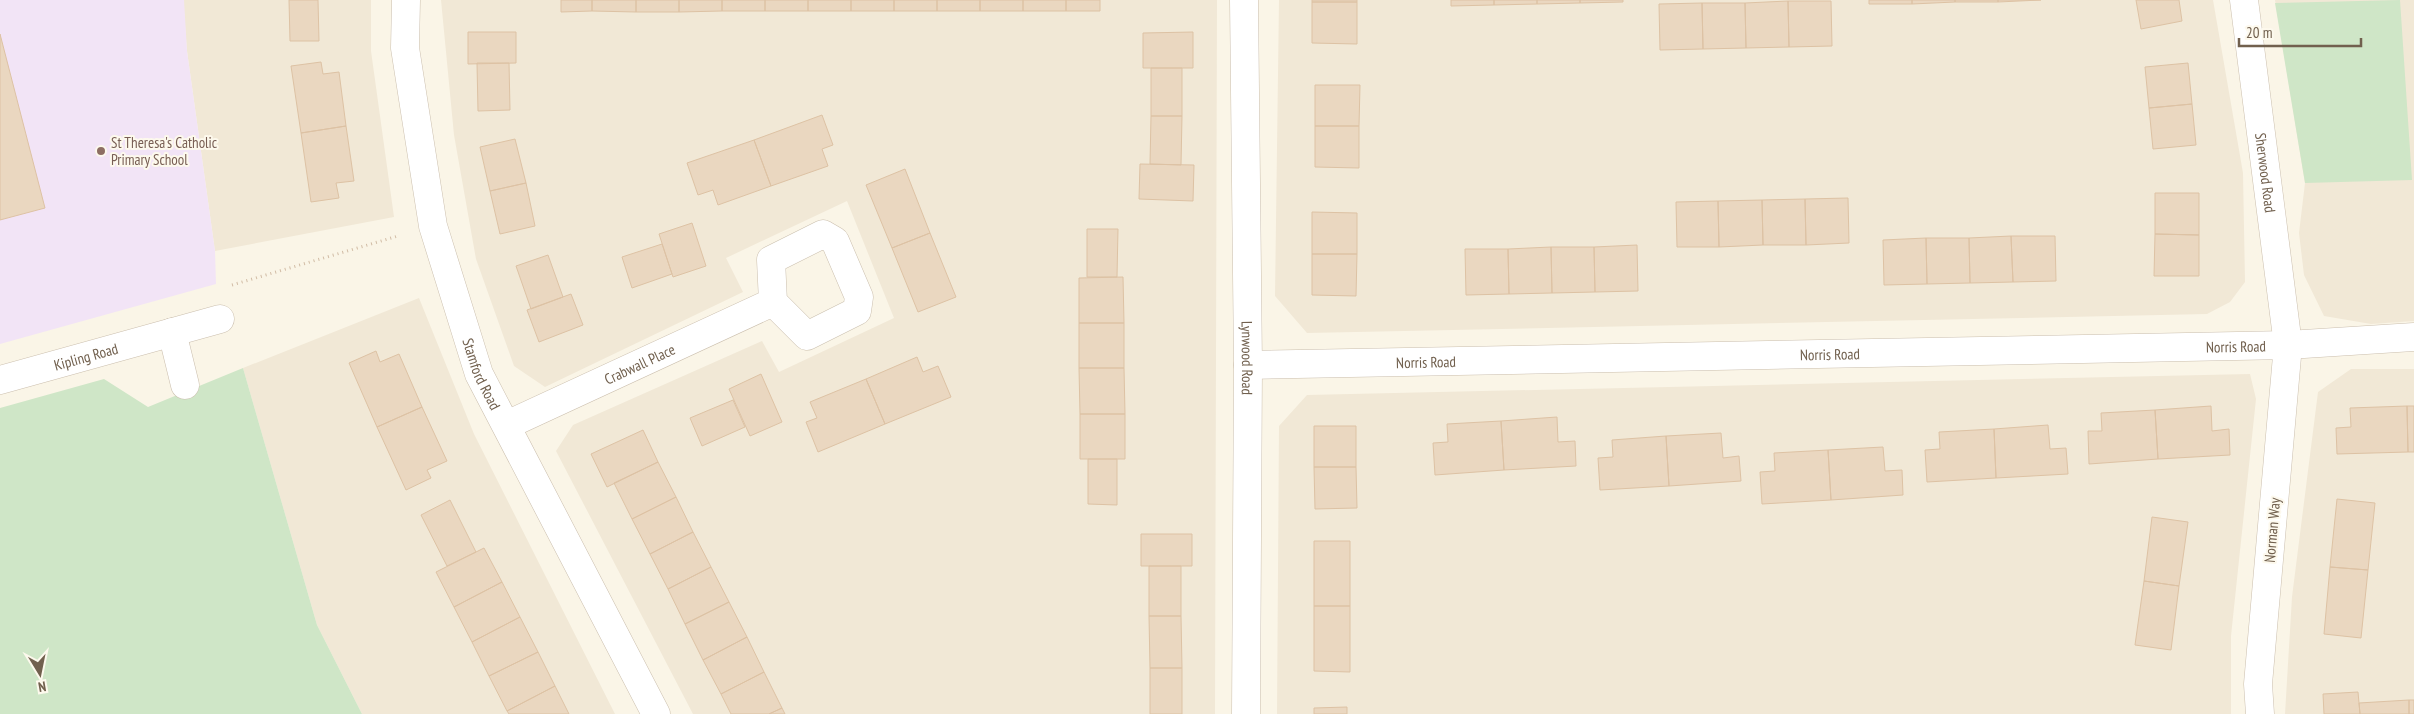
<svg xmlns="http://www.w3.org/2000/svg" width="2414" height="714" viewBox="0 0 2414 714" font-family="'PT Sans Narrow',sans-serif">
  <rect width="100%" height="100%" fill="#faf5e7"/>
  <path fill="#f1e8d6" d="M 183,0 L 371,0 L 371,51 L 394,217 L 215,251 L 187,51 Z
    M 441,0 L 1217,0 L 1215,714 L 693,714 L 556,451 L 573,425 L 762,341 L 779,372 L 894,318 L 847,201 L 726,258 L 743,292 L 545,387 L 514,366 L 476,259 L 454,135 Z
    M 1279,0 L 2213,0 L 2243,173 L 2245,282 L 2230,302 L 2207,314 L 1307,333 L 1275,296 Z
    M 2275,0 L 2414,0 L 2414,321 L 2371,324 L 2324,316 L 2304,275 L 2299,233 L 2305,183 Z
    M 419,298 L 474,434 L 615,714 L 362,714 L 317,625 L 243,368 Z
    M 2351,369 L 2414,369 L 2414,714 L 2285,714 L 2292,597 L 2318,392 Z
    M 2250,374 L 2256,399 L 2231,636 L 2231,714 L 1277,714 L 1279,426 L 1307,395 Z"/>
  <path fill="#f2e4f6" d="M 0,0 L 184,0 L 187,51 L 215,251 L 216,284 L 0,344 Z"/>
  <path fill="#cfe6c7" d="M 2400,0 L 2412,180 L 2305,183 L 2275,3 Z
    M 243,368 L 317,625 L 362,714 L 0,714 L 0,408 L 104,379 L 148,407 Z"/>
  <path fill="#ead7c0" stroke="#ddc2a4" d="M 289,0 L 318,0 L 319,41 L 290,41 Z
    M 561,0 L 592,0 L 592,11 L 561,12 Z
    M 592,0 L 636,0 L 636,12 L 592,11 Z
    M 636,0 L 679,0 L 679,12 L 636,12 Z
    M 679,0 L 722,0 L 722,11 L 679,12 Z
    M 722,0 L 765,0 L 765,11 L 722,11 Z
    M 765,0 L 808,0 L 808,11 L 765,11 Z
    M 808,0 L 851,0 L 851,11 L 808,11 Z
    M 851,0 L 894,0 L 894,11 L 851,11 Z
    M 894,0 L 937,0 L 937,11 L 894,11 Z
    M 937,0 L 980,0 L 980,11 L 937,11 Z
    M 980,0 L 1023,0 L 1023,11 L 980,11 Z
    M 1023,0 L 1066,0 L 1066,11 L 1023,11 Z
    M 1066,0 L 1100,0 L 1100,11 L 1066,11 Z
    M 1312,0 L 1357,0 L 1357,2 L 1312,2 Z
    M 1451,0 L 1494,0 L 1494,5 L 1451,6 Z
    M 1494,0 L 1537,0 L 1537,4 L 1494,5 Z
    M 1537,0 L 1580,0 L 1580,3 L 1537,4 Z
    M 1580,0 L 1623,0 L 1623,2 L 1580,3 Z
    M 1869,0 L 1912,0 L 1912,4 L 1869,4 Z
    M 1912,0 L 1955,0 L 1955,2 L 1912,4 Z
    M 1955,0 L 1998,0 L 1998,2 L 1955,2 Z
    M 1998,0 L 2041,0 L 1998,2 Z
    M 2136,0 L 2179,0 L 2182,21 L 2141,29 Z
    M 1788,1 L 1831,1 L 1832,46 L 1789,47 Z
    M 1788,1 L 1789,47 L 1746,48 L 1745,3 Z
    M 1312,2 L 1357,2 L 1357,44 L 1312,43 Z
    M 1702,3 L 1703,49 L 1660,50 L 1659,4 Z
    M 1702,3 L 1745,3 L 1746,48 L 1703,49 Z
    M 468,32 L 516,32 L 516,63 L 468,64 Z
    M 1193,32 L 1193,68 L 1143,68 L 1143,33 Z
    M 0,34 L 45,208 L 0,220 Z
    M 321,62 L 323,74 L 339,72 L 346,126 L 301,133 L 291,66 Z
    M 477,63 L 509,63 L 510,110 L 478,111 Z
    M 2188,63 L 2192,104 L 2149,108 L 2145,67 Z
    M 1151,68 L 1182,68 L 1182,116 L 1151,116 Z
    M 1315,85 L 1360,85 L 1359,126 L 1315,126 Z
    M 2192,104 L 2196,145 L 2153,149 L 2149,108 Z
    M 822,115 L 833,145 L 822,149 L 828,166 L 771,186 L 754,140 Z
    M 1151,116 L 1182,116 L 1181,165 L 1150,164 Z
    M 346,126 L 354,181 L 336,183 L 339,198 L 311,202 L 301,133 Z
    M 1315,126 L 1359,126 L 1359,168 L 1315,167 Z
    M 515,139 L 526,183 L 490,191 L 480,147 Z
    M 754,140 L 771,186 L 718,205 L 713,190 L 698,195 L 687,163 Z
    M 1140,164 L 1194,165 L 1193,201 L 1139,199 Z
    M 905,169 L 930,233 L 892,248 L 866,185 Z
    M 526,183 L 535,226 L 500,234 L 490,191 Z
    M 2155,193 L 2199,193 L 2199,235 L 2155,234 Z
    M 1848,198 L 1849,243 L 1806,245 L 1805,199 Z
    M 1805,199 L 1806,245 L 1763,245 L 1762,200 Z
    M 1762,200 L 1763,245 L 1719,247 L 1718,201 Z
    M 1718,201 L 1719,247 L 1677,247 L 1676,202 Z
    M 1312,212 L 1357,213 L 1357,254 L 1312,254 Z
    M 692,223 L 706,266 L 673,277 L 659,234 Z
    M 1087,229 L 1118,229 L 1117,277 L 1087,277 Z
    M 930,233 L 956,297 L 918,312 L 892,248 Z
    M 2155,234 L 2199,235 L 2199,276 L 2154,276 Z
    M 2011,236 L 2055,236 L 2056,281 L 2013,282 Z
    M 2011,236 L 2013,282 L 1970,283 L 1969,238 Z
    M 1926,238 L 1927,284 L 1884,285 L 1883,240 Z
    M 1926,238 L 1969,238 L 1970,283 L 1927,284 Z
    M 662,244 L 672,274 L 632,288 L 622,257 Z
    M 1637,245 L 1638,291 L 1595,292 L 1594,247 Z
    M 1551,247 L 1552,293 L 1509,294 L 1508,249 Z
    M 1551,247 L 1594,247 L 1595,292 L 1552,293 Z
    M 1465,249 L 1508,249 L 1509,294 L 1466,295 Z
    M 1312,254 L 1357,254 L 1356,296 L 1312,295 Z
    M 548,255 L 563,297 L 531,309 L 516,266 Z
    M 1123,277 L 1124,323 L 1079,323 L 1079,278 Z
    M 571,294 L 583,325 L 539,342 L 527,310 Z
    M 1079,323 L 1124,323 L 1124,368 L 1079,368 Z
    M 376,351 L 380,362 L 399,354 L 422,407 L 377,427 L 349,363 Z
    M 917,357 L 923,372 L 938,366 L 951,397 L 885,424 L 866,379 Z
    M 1079,368 L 1124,368 L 1125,414 L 1080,414 Z
    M 761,374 L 782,422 L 750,436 L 729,389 Z
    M 866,379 L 885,424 L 818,452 L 806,422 L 817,418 L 810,402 Z
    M 733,400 L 745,427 L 702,446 L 690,418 Z
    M 2211,406 L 2212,431 L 2229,429 L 2230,455 L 2158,459 L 2155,410 Z
    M 2407,406 L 2408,452 L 2337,454 L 2336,428 L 2351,427 L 2350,408 Z
    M 2407,406 L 2414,406 L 2414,452 L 2408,452 Z
    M 422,407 L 447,461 L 427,470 L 431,478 L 406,490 L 377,427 Z
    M 2155,410 L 2158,459 L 2089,464 L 2088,431 L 2102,431 L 2101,413 Z
    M 1080,414 L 1125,414 L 1125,459 L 1080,459 Z
    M 1557,417 L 1558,442 L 1575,441 L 1576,466 L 1504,470 L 1501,421 Z
    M 1501,421 L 1504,470 L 1435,475 L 1433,443 L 1448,442 L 1447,424 Z
    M 2048,425 L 2050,449 L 2066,448 L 2068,474 L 1996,478 L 1994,429 Z
    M 1314,426 L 1356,426 L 1356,467 L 1314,467 Z
    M 1994,429 L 1996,478 L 1927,482 L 1925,450 L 1940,449 L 1939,432 Z
    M 643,430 L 658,462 L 607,487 L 591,454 Z
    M 1721,433 L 1723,458 L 1739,456 L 1741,481 L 1669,486 L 1666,436 Z
    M 1666,436 L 1669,486 L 1600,490 L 1598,458 L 1613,457 L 1612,440 Z
    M 1883,447 L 1885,471 L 1902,470 L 1903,495 L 1831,500 L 1828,450 Z
    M 1828,450 L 1831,500 L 1762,504 L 1760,472 L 1775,471 L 1774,453 Z
    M 1088,459 L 1117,459 L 1117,505 L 1088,504 Z
    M 658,462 L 676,497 L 632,519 L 614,483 Z
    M 1314,467 L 1356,467 L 1357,508 L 1315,509 Z
    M 676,497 L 693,532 L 650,554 L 632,519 Z
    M 2337,499 L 2375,503 L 2368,570 L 2330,567 Z
    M 450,500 L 476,552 L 447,566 L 421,515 Z
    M 2152,517 L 2188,522 L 2179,586 L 2144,581 Z
    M 693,532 L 711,567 L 668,589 L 650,554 Z
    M 1141,534 L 1192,534 L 1192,566 L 1141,566 Z
    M 1314,541 L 1350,541 L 1350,606 L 1314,606 Z
    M 484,548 L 502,582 L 454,607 L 436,572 Z
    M 1149,566 L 1181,566 L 1181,616 L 1149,616 Z
    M 711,567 L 729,602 L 685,624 L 668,589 Z
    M 2330,567 L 2368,570 L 2361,638 L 2324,634 Z
    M 2144,581 L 2179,586 L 2171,650 L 2135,645 Z
    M 502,582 L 520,617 L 472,642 L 454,607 Z
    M 729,602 L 747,637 L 703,660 L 685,624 Z
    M 1314,606 L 1350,606 L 1350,672 L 1314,671 Z
    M 1149,616 L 1181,616 L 1182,668 L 1150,668 Z
    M 520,617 L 538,652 L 489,676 L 472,642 Z
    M 747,637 L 764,672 L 721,694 L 703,660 Z
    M 538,652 L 555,686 L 507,711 L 489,676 Z
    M 1150,668 L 1182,668 L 1182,714 L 1150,714 Z
    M 764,672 L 782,708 L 769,714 L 731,714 L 721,694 Z
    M 555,686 L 569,714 L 509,714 L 507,711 Z
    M 2358,692 L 2360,714 L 2324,714 L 2323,694 Z
    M 2409,700 L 2409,714 L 2360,714 L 2359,703 Z
    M 2409,700 L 2414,700 L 2414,714 L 2409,714 Z
    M 1347,707 L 1347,714 L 1314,714 L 1314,708 Z
    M 782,708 L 785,714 L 769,714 Z"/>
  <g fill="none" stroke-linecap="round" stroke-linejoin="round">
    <defs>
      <g id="street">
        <path id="s1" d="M 406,0 L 405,48 L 433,226 L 479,374 L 656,714"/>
        <path id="s2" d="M 1244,0 L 1248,365 L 1246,714"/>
        <path id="s3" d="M 2244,0 L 2288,345 L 2258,684 L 2260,714"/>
        <path d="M 172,332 L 185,385"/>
        <path id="s4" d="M 1248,365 L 2288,345 L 2414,337"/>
        <path id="s5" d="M 0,380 L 220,319"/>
        <path id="s6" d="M 507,425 L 773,302 L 771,260 L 823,234 L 835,241 L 859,297 L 857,311 L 807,336 L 773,302"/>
      </g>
    </defs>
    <use href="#street" stroke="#cbbfae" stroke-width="29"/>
    <path stroke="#d1bca5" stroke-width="3" stroke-dasharray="1 4" stroke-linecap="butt" d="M 232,285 L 398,236"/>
    <use href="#street" stroke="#fff" stroke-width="28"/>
  </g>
  <circle fill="#8d6e63" stroke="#fdf9ed" stroke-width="2" cx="101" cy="151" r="5"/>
  <g text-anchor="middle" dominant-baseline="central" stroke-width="4" stroke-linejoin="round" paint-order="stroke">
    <g font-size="15" fill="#785e54" stroke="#fdf9ed" text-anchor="start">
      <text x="111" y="142">St Theresa's Catholic<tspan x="111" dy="17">Primary School</tspan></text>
    </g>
    <g font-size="15" fill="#71604e" stroke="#fdf9ed">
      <text stroke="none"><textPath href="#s3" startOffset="174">Sherwood Road</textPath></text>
      <text stroke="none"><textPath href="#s4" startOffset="988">Norris Road</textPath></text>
      <text stroke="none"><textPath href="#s4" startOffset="582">Norris Road</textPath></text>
      <text stroke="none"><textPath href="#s5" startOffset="89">Kipling Road</textPath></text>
      <text stroke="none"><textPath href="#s2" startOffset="358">Lynwood Road</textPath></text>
      <text stroke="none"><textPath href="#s4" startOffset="178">Norris Road</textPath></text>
      <text stroke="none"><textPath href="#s6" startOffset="146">Crabwall Place</textPath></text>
      <text stroke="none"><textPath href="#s1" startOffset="384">Stamford Road</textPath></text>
      <text transform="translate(2272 530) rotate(-85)">Norman Way</text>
    </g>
  </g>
  <g transform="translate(40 674) rotate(170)" stroke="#fdf9ed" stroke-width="4" paint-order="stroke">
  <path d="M0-4L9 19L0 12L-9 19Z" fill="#71604e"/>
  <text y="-8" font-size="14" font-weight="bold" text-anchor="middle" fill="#71604e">N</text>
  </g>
  <path d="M2239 38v8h122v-8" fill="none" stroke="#71604e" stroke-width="2.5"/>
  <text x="2246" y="38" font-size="15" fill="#71604e" stroke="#fdf9ed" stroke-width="4" paint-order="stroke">20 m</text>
</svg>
